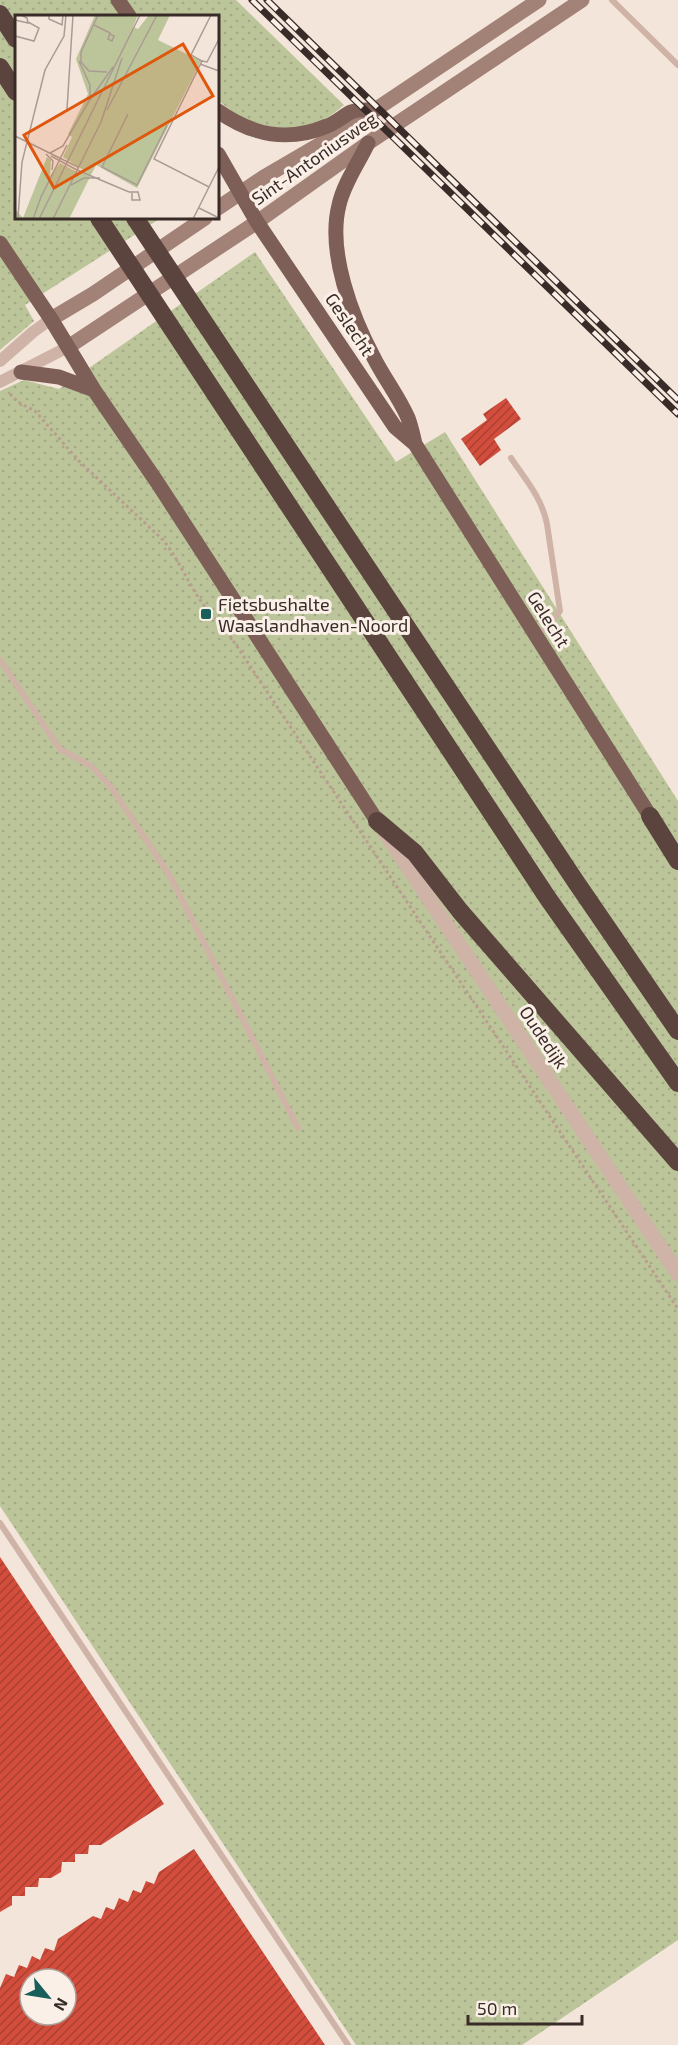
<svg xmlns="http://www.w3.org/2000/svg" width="678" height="2045" viewBox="0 0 678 2045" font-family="'Exo 2',sans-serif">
  <defs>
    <pattern id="grass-dots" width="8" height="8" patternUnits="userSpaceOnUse" patternTransform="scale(1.5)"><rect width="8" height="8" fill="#bcc599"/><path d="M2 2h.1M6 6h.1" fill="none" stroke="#a2a984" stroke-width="1.8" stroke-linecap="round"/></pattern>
    <pattern id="building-hatch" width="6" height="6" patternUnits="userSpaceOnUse" patternTransform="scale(1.5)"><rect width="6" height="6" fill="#d24d3c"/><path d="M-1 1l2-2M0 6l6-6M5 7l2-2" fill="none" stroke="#ab4032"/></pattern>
  </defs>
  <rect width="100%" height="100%" fill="#f4e5db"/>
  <path fill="url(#grass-dots)" d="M 0,0 L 236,0 L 344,105 C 338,110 332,115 325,119 C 288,137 247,127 218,100 L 218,16 L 16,16 L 16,218 L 161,218 L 25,305 L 34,321 L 0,350 Z
    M 255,252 L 396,462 L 445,432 L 678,801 L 678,1940 L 522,2045 L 356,2045 L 0,1506 L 0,391 L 24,380 L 59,389 Z"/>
  <path fill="url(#building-hatch)" fill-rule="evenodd" d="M 506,398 L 521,419 L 494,439 L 501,450 L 480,466 L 461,439 L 487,420 L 483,414 Z
    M 0,1557 L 164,1804 L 101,1845 L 89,1845 L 88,1854 L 75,1854 L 75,1862 L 62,1862 L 61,1872 L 51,1878 L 39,1878 L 38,1887 L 25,1887 L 25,1896 L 12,1896 L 12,1905 L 0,1912 Z
    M 194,1849 L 325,2045 L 0,2045 L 0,1988 L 6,1974 L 14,1977 L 19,1965 L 27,1968 L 32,1956 L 40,1960 L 45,1948 L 54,1951 L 58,1939 L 93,1916 L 101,1919 L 106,1907 L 114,1910 L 119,1898 L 128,1902 L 133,1890 L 141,1893 L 146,1881 L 154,1884 L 159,1872 ZM 30,1979 L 66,1979 L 66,2015 L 30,2015 Z"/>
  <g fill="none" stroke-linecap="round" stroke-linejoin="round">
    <path stroke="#ba9d90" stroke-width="3" stroke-dasharray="3 3" stroke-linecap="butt" d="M 10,394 L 18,402 L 35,411 L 79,461 L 163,540 C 184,565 195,604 222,624 L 678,1309"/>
    <path stroke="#ceb3a6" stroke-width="6" d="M 612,0 L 678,65
      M 511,458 C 525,479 542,498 547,524 L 560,611 L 538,636
      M 0,660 L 60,749 L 91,766 L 111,787 L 170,876 L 298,1128
      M 0,1523 L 348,2045"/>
    <path stroke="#ceb3a6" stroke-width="12" d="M 0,361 L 33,332 L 51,319
      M 0,382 L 68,347"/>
    <path stroke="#ceb3a6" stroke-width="15" d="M 384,831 L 678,1274"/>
    <path stroke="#a28177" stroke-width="15" d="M 218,208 L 264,177 L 348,128 L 539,0
      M 51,319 L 93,294 L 205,218
      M 68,347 L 257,222 L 368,143 L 582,0"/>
    <path stroke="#7d5f57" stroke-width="15" d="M 118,0 L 129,16
      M 218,111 C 252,135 287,143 327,126 C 336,123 343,116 351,112 C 357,109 367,110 374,110
      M 368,143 C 358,164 344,183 339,205 C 327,252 352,317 374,358 C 384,378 399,397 408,418 C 411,426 413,435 415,444 L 650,816
      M 218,154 L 257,222 L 395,427 L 415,444
      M 0,243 L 51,319 L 94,390 L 157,482 L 377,821
      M 21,372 L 59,377 L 94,390"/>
    <path stroke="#5b433e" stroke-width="18" d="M 0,14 L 16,39
      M 0,67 L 16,92
      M 99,218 L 547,897 L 678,1083
      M 135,218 L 576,882 L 678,1031
      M 650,816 L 678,861
      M 377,821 L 415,853 L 460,911 L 678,1162"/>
    <defs>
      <path id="rail" d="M 252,0 L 678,414
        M 267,0 L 678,400"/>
    </defs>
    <use href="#rail" stroke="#392b27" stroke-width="7"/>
    <use href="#rail" stroke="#fbf0e8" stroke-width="4.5" stroke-dasharray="14" stroke-linecap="butt"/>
  </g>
  <rect fill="#185f5b" stroke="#fbf0e8" stroke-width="2" x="200" y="608" width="12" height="12" rx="3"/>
  <g text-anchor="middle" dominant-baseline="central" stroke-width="6" stroke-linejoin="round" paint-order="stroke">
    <g font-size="18" fill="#392b27" stroke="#fbf0e8">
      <text transform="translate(314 158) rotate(-35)">Sint-Antoniusweg</text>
      <text transform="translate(350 324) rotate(56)">Geslecht</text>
      <text transform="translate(549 619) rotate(58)">Gelecht</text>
      <text transform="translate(544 1037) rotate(56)">Oudedijk</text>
    </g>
    <g font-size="18" fill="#392b27" stroke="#fbf0e8" text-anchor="start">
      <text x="218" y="604">Fietsbushalte<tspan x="218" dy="21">Waaslandhaven-Noord</tspan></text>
    </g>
  </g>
  <g transform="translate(15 15)">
    <rect width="204" height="204" fill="#f4e5db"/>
    <path d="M 80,0 L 123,0 L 118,12 L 123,14 L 134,0 L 155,0 L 143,25 L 186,46 L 122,173 L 81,150 L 54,204 L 0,204 L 0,194 L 8,203 L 32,142 L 36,145 L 35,161 L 45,148 L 62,157 L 70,156 L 48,142 L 57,122 L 53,119 L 73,79 L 61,44 Z" fill="#bcc599"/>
    <path fill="none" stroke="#a99b93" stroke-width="1.5" d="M 34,0 L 34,4 L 47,10 L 48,0M 196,0 L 176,40 L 187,46 L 139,144 L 194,172 L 204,152M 0,5 L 13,8 L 12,3 L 6,0M 79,10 L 95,18 L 93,24 L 97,26 L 99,21 L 95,19M 0,21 L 19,26 L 24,13 L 13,7M 66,37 L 83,0M 66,37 L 66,47 L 74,56 L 92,57M 64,46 L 75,70 L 75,81M 187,46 L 192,47 L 204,24M 185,49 L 204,56M 74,86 L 98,52M 52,94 L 58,0M 92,95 L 142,0M 113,99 L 87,152 L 122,170 L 152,110M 86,107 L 107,43M 0,121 L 63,152M 35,138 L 48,131 L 74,86M 31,139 L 38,146 L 37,155M 36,141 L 62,155M 62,155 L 114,177 L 123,177 L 125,185 L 117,185 L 117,178M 56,170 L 69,163 L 85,163M 26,182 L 52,130M 184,193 L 204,203M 3,202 L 7,147 L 30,55 L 49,21 L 51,0M 18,204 L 26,182M 24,204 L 125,0M 38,204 L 86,107M 178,204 L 194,172"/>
    <path fill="#df570d" fill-opacity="0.15" stroke="#df570d" stroke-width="3" d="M 168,29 L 198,81 L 39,173 L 9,120 Z"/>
    <rect width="204" height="204" fill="none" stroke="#392b27" stroke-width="3"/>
  </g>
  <g transform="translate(48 1997) rotate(120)"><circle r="28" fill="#fbf0e8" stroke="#ada19b" stroke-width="1.5"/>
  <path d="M0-4.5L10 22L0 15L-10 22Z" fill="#185f5b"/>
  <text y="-9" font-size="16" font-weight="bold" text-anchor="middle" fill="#392b27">N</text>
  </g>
  <path d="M468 2015v9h114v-9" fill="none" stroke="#392b27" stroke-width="3"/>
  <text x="477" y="2015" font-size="18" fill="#392b27" stroke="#fbf0e8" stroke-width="4.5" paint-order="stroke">50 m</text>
</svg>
